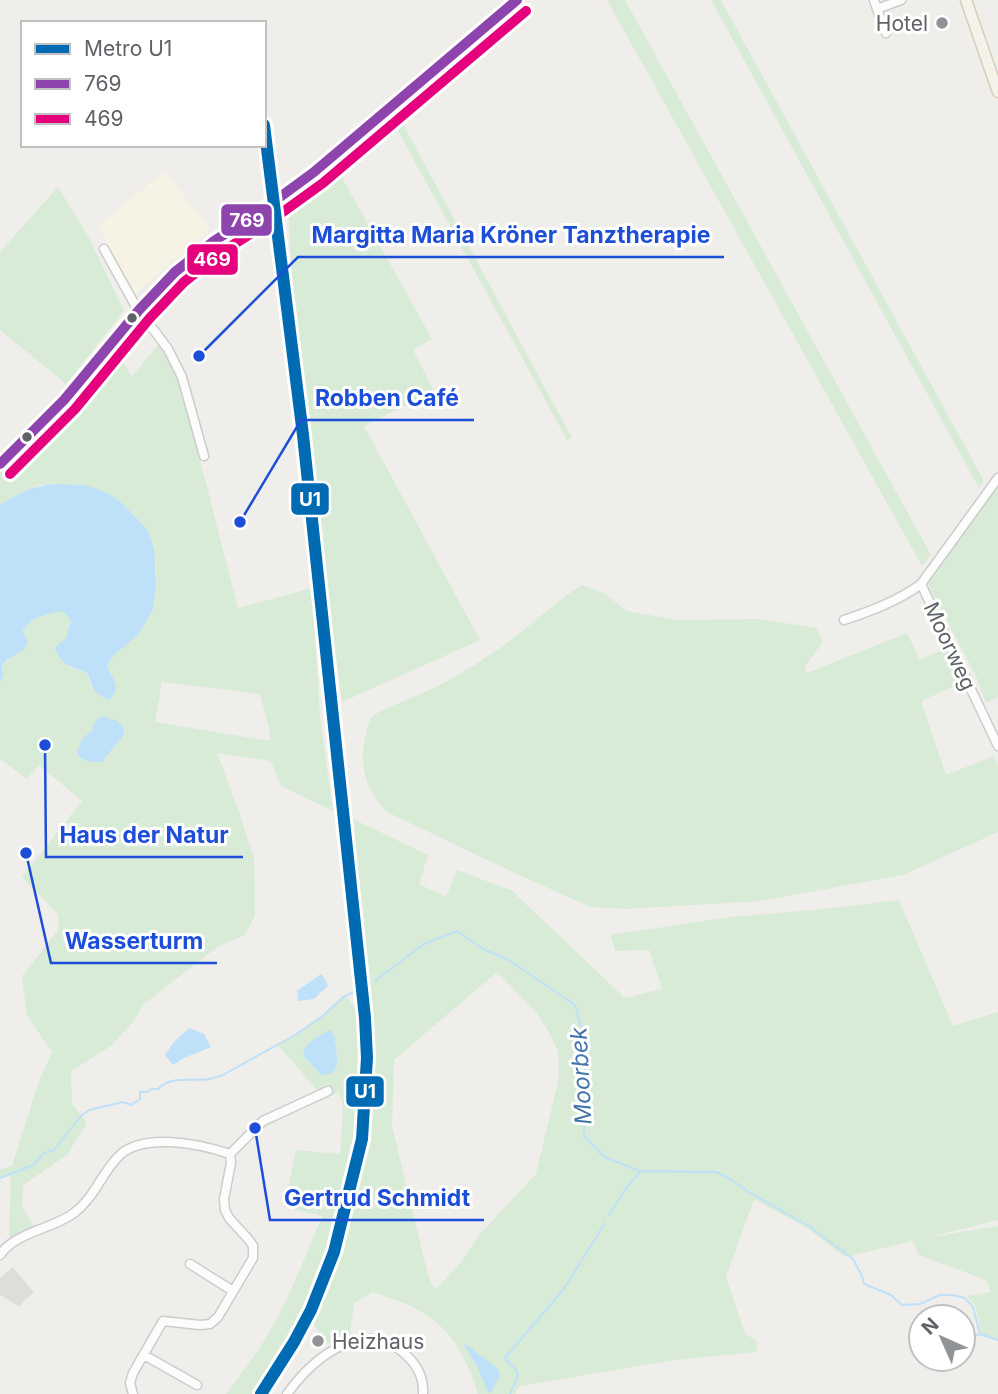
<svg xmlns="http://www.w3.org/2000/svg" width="998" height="1394" viewBox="0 0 998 1394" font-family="Inter,sans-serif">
  <rect width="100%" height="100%" fill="#efeeea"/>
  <path fill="#f7f3e4" d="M 165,171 L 209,230 L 135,294 L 98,226 Z"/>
  <path fill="#dfddda" d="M 13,1267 L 34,1293 L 23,1301 L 20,1307 L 0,1295 L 0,1278 Z"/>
  <path fill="#d8ebd6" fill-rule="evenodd" d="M 607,0 L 625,0 L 931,555 L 922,566 Z
    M 711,0 L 721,0 L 984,481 L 979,488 Z
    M 397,113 L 572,438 L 567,440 L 391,118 Z
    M 337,163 L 345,183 L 432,339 L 413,350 L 434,391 L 364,426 L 480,640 L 342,702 L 295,337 L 288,205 Z
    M 58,187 L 88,236 L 124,311 L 66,384 L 0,330 L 0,252 Z
    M 161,342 L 182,390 L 238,608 L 312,588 L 320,716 L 333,811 L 281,786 L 271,761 L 217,753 L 238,809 L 254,859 L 255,915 L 245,935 L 216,948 L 144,1004 L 131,1024 L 111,1046 L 71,1071 L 72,1104 L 87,1123 L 67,1155 L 23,1185 L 22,1205 L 35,1228 L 9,1237 L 11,1175 L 0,1178 L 0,1169 L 12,1166 L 39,1081 L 52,1052 L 27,1016 L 22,976 L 59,929 L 58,914 L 22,877 L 82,801 L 39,765 L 27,779 L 0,759 L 0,682 L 3,680 L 3,665 L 15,654 L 20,653 L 23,629 L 35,618 L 59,611 L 66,614 L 71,621 L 65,640 L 69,667 L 87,673 L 91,687 L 107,667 L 112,657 L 138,635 L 153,610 L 155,600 L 156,566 L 149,534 L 122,503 L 108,493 L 85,485 L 60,484 L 40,485 L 13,497 L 0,505 L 0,468 L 10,457 L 60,412 L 112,348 L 132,376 ZM 162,682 L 260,694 L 270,732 L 270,741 L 155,722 ZM 93,730 L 118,742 L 113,750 L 94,762 L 83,760 L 78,756 L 88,733 Z
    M 998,484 L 998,697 L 986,703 L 976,676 L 926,580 Z
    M 582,585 L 604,593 L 627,611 L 643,614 L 678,620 L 759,619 L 816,628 L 823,641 L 805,667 L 807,673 L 907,633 L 920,660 L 947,648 L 964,682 L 921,701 L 946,775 L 994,756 L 998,765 L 998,832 L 903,875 L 761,901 L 626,909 L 590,907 L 489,861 L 387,812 C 365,790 358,763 366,734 C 367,729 368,722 371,718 C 377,710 425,693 438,686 C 466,671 494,653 519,634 C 540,617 559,599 582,585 Z
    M 353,819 L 428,855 L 419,884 L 446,897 L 457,870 L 511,890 L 625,998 L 662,989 L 649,950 L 615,951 L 611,935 L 730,917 L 814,910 L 899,900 L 953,1026 L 998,1012 L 998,1220 L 930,1237 L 998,1226 L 998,1341 L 982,1336 L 975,1305 L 967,1296 L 991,1292 L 986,1280 L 919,1255 L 913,1241 L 845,1257 L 807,1228 L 754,1199 L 726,1277 L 745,1334 L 756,1340 L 757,1352 L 674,1360 L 520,1386 L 515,1394 L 478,1394 C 467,1359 453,1330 420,1311 C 406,1302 388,1298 373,1292 L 354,1303 L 350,1335 L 328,1344 L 312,1322 L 325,1298 L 344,1248 L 365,1158 L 373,1104 L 375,1035 ZM 497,972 L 536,1012 L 548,1030 L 558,1051 L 559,1078 L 536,1174 L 480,1234 L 458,1266 L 437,1288 L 435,1288 L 432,1285 L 427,1271 L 392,1126 L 394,1060 Z
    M 346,996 L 360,1014 L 363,1057 L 355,1159 L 333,1244 L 311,1298 L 281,1357 L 255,1394 L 226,1394 C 243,1372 259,1350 273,1326 C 292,1291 307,1253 322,1216 L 284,1207 L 296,1150 L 340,1154 L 343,1106 L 339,1092 L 324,1098 L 278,1045 L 324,1015 ZM 336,1040 C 336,1057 344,1073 321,1075 L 303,1055 Z"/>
  <path fill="#bfe0f9" d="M 60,484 L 85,485 L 108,493 L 122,503 L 145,527 L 149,534 L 154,549 L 156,584 L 153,610 L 138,635 L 112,657 L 107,667 C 114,681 122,687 109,700 C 90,690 95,690 87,673 C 71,666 62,666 55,648 L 59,643 L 65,640 L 71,621 L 66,614 L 59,611 L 35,618 L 23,629 L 23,633 L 28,641 L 24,650 C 18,654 7,658 3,665 C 0,673 7,673 0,682 L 0,505 C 22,491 34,485 60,484 Z
    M 104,716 L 111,720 L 115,719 L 123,726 L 124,735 L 102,762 C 93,762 85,762 78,756 C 77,745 84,735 93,730 C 93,722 96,719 104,716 Z
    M 321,974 L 326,981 L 328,986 L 314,999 L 298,1001 L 297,991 Z
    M 189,1028 L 204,1034 L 211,1047 L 184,1058 L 173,1065 L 165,1055 L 174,1042 Z
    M 330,1030 C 335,1035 335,1038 336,1045 C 337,1061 342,1074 321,1075 L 303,1055 C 306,1041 318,1037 330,1030 Z
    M 466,1344 L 499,1370 L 500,1377 L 496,1382 L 491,1393 L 488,1392 L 477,1366 L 464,1345 Z"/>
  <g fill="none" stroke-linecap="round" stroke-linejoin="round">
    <path stroke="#bfe0f9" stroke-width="2" d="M 375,981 L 424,944 L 457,931 L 483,949 L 509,960 L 575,1005 L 584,1037 L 584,1136 L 604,1157 L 640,1171 L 716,1172 L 730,1179 L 752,1194 L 809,1226 L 853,1259 L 862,1276 L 864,1284 L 891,1295 L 902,1305 L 920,1304 L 940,1295 L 952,1295 L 965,1298 L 973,1307 L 980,1334 L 998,1340
      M 0,1178 L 33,1165 L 44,1153 L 54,1150 L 81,1116 L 89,1110 L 123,1102 L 131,1105 L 140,1099 L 140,1092 L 147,1092 L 152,1089 L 158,1089 C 171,1075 193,1082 209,1079 C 213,1078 217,1077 221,1076 L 295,1035 L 324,1015 L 343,997 L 362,988
      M 609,1215 C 615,1206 620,1198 625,1190 C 629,1183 636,1178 640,1171
      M 963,1334 L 973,1336 L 979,1335
      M 949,1366 L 950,1359
      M 510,1394 L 518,1375 L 516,1370 L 506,1360 L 505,1358 L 563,1290 L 605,1223"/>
    <defs>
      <path id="minor" d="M 874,0 L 877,9 L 901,0
        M 877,9 L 886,33
        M 104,249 L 135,305 L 168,349 L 182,377 L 204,456
        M 0,464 L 64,400 L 139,310 L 175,272 L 214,241 L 261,211 L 314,172 L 517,0
        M 921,584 L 998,746
        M 844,620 C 871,611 898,601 921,584 L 998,478
        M 230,1154 L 263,1121 L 328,1091
        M 0,1255 C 15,1232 53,1229 74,1213 C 94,1198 101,1175 117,1158 C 140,1131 200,1144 230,1154
        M 190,1264 L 233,1291
        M 144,1355 L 197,1385
        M 133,1394 L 130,1383 L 133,1373 L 163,1321 L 200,1325 L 210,1324 L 218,1317 L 253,1258 L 253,1246 L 249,1240 L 229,1218 L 225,1210 L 224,1199 L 231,1163 L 230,1154
        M 287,1394 C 313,1358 365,1315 406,1355 C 418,1366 424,1379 423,1394"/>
      <path id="major" d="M 966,0 L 998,92"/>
    </defs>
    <use href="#minor" stroke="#cbcccc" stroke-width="11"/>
    <use href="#major" stroke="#d7ceb8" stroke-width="13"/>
    <use href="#minor" stroke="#fdfcfc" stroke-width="8"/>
    <use href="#major" stroke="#f4f2e9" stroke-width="10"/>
    <defs>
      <path id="bus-1" d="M 0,464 L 64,400 L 139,310 L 175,272 L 214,241 L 261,211 L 314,172 L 517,0"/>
      <path id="bus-2" d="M 10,474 L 75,409 L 149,319 L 184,282 L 222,252 L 269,222 L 323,183 L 526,11"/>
    </defs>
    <use href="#bus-1" stroke="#fff" stroke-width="16"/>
    <use href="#bus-2" stroke="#fff" stroke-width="16"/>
    <use href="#bus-1" stroke="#8e44ad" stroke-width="10"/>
    <use href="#bus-2" stroke="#e5007d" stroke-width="10"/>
    <defs>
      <path id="metro-1" d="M 261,1394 L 294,1342 L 311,1310 L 334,1252 L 362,1139 L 367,1058 L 365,1018 L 303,435 L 264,125"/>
    </defs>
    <use href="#metro-1" stroke="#fff" stroke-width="18"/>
    <use href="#metro-1" stroke="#006ab3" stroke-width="12"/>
  </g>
  <g fill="#919496" stroke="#fff" stroke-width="2.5">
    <circle cx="942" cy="23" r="7"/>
    <circle cx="318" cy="1341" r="7"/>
  </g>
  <g fill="#5f6368" stroke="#fff" stroke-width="2.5">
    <circle cx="132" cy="318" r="6"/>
    <circle cx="27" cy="437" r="6"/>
  </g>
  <g text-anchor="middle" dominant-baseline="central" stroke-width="6" stroke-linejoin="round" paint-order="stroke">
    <g font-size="21" fill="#5f6368" stroke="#fff" text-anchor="end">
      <text x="928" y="23">Hotel</text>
      <text x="332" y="1341" text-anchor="start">Heizhaus</text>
    </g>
    <g font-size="21" fill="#5f6368" stroke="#fff">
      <text transform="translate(950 646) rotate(65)">Moorweg</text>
    </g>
    <g font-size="23" font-style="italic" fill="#4174aa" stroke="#fff">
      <text transform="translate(581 1076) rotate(-93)">Moorbek</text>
    </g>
  </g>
  <path fill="none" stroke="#1d4ed8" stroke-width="2.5" d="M199 356L298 257H724M240 522L301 420H474M45 745L46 857H243M26 853L51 963H217M255 1128L270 1220H484"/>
  <g fill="#1d4ed8" stroke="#fff" stroke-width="2.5">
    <circle cx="199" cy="356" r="7"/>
    <circle cx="240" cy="522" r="7"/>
    <circle cx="45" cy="745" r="7"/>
    <circle cx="26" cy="853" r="7"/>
    <circle cx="255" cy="1128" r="7"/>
  </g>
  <g font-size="23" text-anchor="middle" font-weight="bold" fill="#1d4ed8" stroke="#fff" stroke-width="6" stroke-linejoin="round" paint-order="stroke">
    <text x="511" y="243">Margitta Maria Kröner Tanztherapie</text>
    <text x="387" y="406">Robben Café</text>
    <text x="144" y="843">Haus der Natur</text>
    <text x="134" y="949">Wasserturm</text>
    <text x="377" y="1206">Gertrud Schmidt</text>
  </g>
  <g stroke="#fff" stroke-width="2.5">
    <rect x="220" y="203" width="53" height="34" rx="7" fill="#8e44ad"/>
    <rect x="186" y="243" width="53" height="33" rx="7" fill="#e5007d"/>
    <rect x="290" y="482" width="40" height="34" rx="7" fill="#006ab3"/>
    <rect x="345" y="1075" width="40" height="33" rx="7" fill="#006ab3"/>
  </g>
  <g font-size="19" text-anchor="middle" font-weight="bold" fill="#fff">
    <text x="247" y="227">769</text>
    <text x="212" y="266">469</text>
    <text x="310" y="506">U1</text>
    <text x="365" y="1098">U1</text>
  </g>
  <rect x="21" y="21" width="245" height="126" fill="#ffffff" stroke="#bfc1c3" stroke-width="2"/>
  <rect x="35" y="44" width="35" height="10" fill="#006ab3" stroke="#bfc1c3" stroke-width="2"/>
  <text x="84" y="56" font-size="21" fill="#5f6368">Metro U1</text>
  <rect x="35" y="79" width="35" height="10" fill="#8e44ad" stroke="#bfc1c3" stroke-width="2"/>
  <text x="84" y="91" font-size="21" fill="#5f6368">769</text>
  <rect x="35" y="114" width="35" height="10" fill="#e5007d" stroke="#bfc1c3" stroke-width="2"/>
  <text x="84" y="126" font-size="21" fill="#5f6368">469</text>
  <g transform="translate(942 1338) rotate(315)"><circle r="33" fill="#ffffff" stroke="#bfc1c3" stroke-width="2"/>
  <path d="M0-5L12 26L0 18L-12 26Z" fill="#919496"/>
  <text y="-10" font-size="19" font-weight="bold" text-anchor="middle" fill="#5f6368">N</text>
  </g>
</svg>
